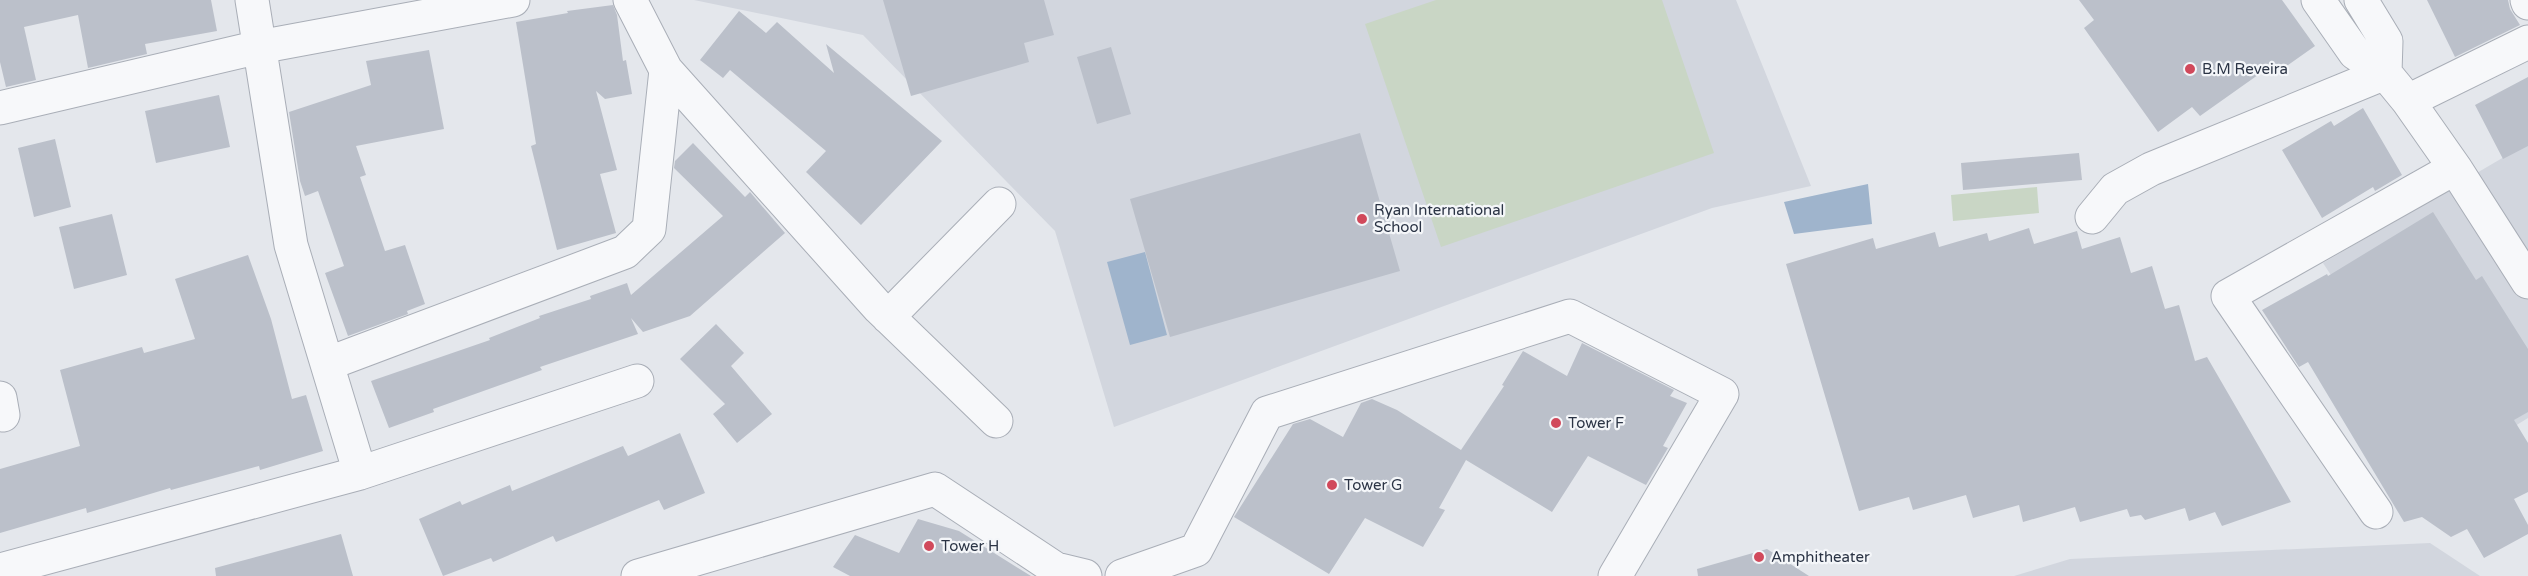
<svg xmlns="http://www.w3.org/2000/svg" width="2528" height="576" viewBox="0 0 2528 576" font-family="'Varela Round',sans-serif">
  <rect width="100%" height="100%" fill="#e4e7ec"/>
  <path fill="#d2d6de" d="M 694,0 L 1736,0 L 1811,186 L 1712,208 L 1114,427 L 1055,231 L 863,35 Z
    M 2528,143 L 2528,418 L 2455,463 L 2323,263 Z
    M 2430,543 L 2480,576 L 2014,576 L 2070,559 Z"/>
  <path fill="#c9d6c5" d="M 1436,0 L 1662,0 L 1714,153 L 1441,247 L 1365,24 Z
    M 2037,187 L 2039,213 L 1953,221 L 1951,195 Z"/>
  <path fill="#9fb4cc" d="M 1868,184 L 1872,224 L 1794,234 L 1784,202 Z
    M 1145,252 L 1167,335 L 1130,345 L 1107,262 Z"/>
  <path fill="#bbc0ca" d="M 0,0 L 211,0 L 217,31 L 145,44 L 147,54 L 88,68 L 78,15 L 24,27 L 36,80 L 6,87 L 0,62 Z
    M 883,0 L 1044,0 L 1054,35 L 1024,43 L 1029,62 L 911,96 Z
    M 2079,0 L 2282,0 L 2315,46 L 2278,72 L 2272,65 L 2200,116 L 2192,107 L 2158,132 L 2084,28 L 2094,20 Z
    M 2427,0 L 2508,0 L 2510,9 L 2520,25 L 2455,57 Z
    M 613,5 L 617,15 L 623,61 L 626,60 L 632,94 L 605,99 L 596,91 L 617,170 L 600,174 L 616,233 L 557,250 L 531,146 L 536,144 L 516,22 L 568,13 L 567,11 Z
    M 739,11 L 766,33 L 777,22 L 834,73 L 826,44 L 942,141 L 861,225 L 806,172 L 826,151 L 730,70 L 723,78 L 700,60 Z
    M 1111,47 L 1131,114 L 1097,124 L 1077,57 Z
    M 429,50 L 444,129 L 356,146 L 366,175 L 360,177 L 385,251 L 405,245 L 425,304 L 407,311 L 408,314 L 348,336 L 325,273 L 344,266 L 318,191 L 305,196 L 300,181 L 289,112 L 371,85 L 366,61 Z
    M 2528,77 L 2528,146 L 2503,159 L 2475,105 Z
    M 219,95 L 230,147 L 156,163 L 145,111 Z
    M 2363,108 L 2402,175 L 2375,191 L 2373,187 L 2322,218 L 2282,150 L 2331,121 L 2334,126 Z
    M 1360,133 L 1400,271 L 1170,337 L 1130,199 Z
    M 55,139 L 71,207 L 34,217 L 18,148 Z
    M 693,143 L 745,197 L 750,192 L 785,233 L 690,316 L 643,332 L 631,318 L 638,334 L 540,367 L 542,370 L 433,409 L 434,412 L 389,428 L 371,381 L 490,340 L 489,338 L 540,318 L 539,316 L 591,299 L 590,296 L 627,283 L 631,295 L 723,216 L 674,168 L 675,161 Z
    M 2079,153 L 2082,180 L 1963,190 L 1961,163 Z
    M 2433,212 L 2476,280 L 2482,276 L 2528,349 L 2528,412 L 2514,420 L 2528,443 L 2528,492 L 2514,499 L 2528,525 L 2528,534 L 2484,558 L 2467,529 L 2451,537 L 2422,517 L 2404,522 L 2308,362 L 2299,367 L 2262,310 L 2327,274 L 2328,276 Z
    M 112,214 L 127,275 L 74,289 L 59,227 Z
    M 2029,228 L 2034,244 L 2077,231 L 2082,249 L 2120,237 L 2131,273 L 2152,266 L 2165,309 L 2179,305 L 2195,361 L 2207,357 L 2291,502 L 2222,526 L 2215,512 L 2189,521 L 2185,508 L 2145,520 L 2141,515 L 2130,517 L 2127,509 L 2080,522 L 2075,507 L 2023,522 L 2019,505 L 1973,518 L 1966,495 L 1913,510 L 1909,497 L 1859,511 L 1786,264 L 1873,238 L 1876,249 L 1935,232 L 1939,247 L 1987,233 L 1989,241 Z
    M 248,255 L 271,319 L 292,399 L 306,395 L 323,451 L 260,470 L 259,466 L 171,490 L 170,488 L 87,513 L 86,508 L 0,533 L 0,469 L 80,446 L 60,370 L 142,347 L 144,353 L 195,339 L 175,279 Z
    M 716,324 L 744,353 L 731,366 L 772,414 L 737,443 L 713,414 L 725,404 L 680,359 Z
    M 1582,343 L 1674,390 L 1670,396 L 1687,403 L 1663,446 L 1668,448 L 1646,485 L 1588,456 L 1552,512 L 1466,460 L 1439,508 L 1445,510 L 1423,547 L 1365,518 L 1329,574 L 1234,517 L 1293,424 L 1310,419 L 1343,437 L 1361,403 L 1372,399 L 1397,410 L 1461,450 L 1504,386 L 1502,385 L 1523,351 L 1567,376 Z
    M 680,433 L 705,493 L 664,510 L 659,500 L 556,542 L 553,536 L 493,562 L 491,558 L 443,576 L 419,519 L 460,501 L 462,505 L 510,485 L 512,491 L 623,446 L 628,456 Z
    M 918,519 L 959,531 L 1031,576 L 850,576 L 833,567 L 855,535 L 899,553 Z
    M 341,534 L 353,576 L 216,576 L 215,568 Z
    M 1767,549 L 1809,576 L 1698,576 L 1697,569 Z"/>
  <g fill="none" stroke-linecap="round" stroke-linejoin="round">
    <defs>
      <path id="minor" d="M 252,0 L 291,245 L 360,473
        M 630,0 L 666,70 L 879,308 L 996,421
        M 2318,0 L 2355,53 L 2385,73 L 2408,101 L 2528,42
        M 2361,0 L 2386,41 L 2385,73
        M 2527,0 L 2528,3
        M 2408,101 L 2455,168 L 2528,282
        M 0,108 L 259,47 L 513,0
        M 2092,217 L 2115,189 L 2151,169 L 2385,73
        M 888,317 L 999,204
        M 327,364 L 625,252 L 649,229 L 666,70
        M 0,398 L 3,415
        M 2376,512 L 2228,296 L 2455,168
        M 0,570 L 360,473 L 637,381
        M 638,576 L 935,489 L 1056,569 L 1085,576
        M 1122,576 L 1196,550 L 1267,413 L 1570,316 L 1722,394 L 1615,576"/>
    </defs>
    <use href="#minor" stroke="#a9aeb7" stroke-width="35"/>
    <use href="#minor" stroke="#f7f8fa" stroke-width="33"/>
  </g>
  <g fill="#d1495b" stroke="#f4f6f9" stroke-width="2">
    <circle cx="2190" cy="69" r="6"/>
    <circle cx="1362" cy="219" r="6"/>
    <circle cx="1556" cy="423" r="6"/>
    <circle cx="1332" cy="485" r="6"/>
    <circle cx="929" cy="546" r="6"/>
    <circle cx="1759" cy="557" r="6"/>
  </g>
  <g text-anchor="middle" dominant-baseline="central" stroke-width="4.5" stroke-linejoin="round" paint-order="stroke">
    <g font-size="15" fill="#2b3445" stroke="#f4f6f9" text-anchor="start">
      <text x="2202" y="69">B.M Reveira</text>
      <text x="1374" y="210">Ryan International<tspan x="1374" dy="17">School</tspan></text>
      <text x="1568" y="423">Tower F</text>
      <text x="1344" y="485">Tower G</text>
      <text x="941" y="546">Tower H</text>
      <text x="1771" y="557">Amphitheater</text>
    </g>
  </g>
</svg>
